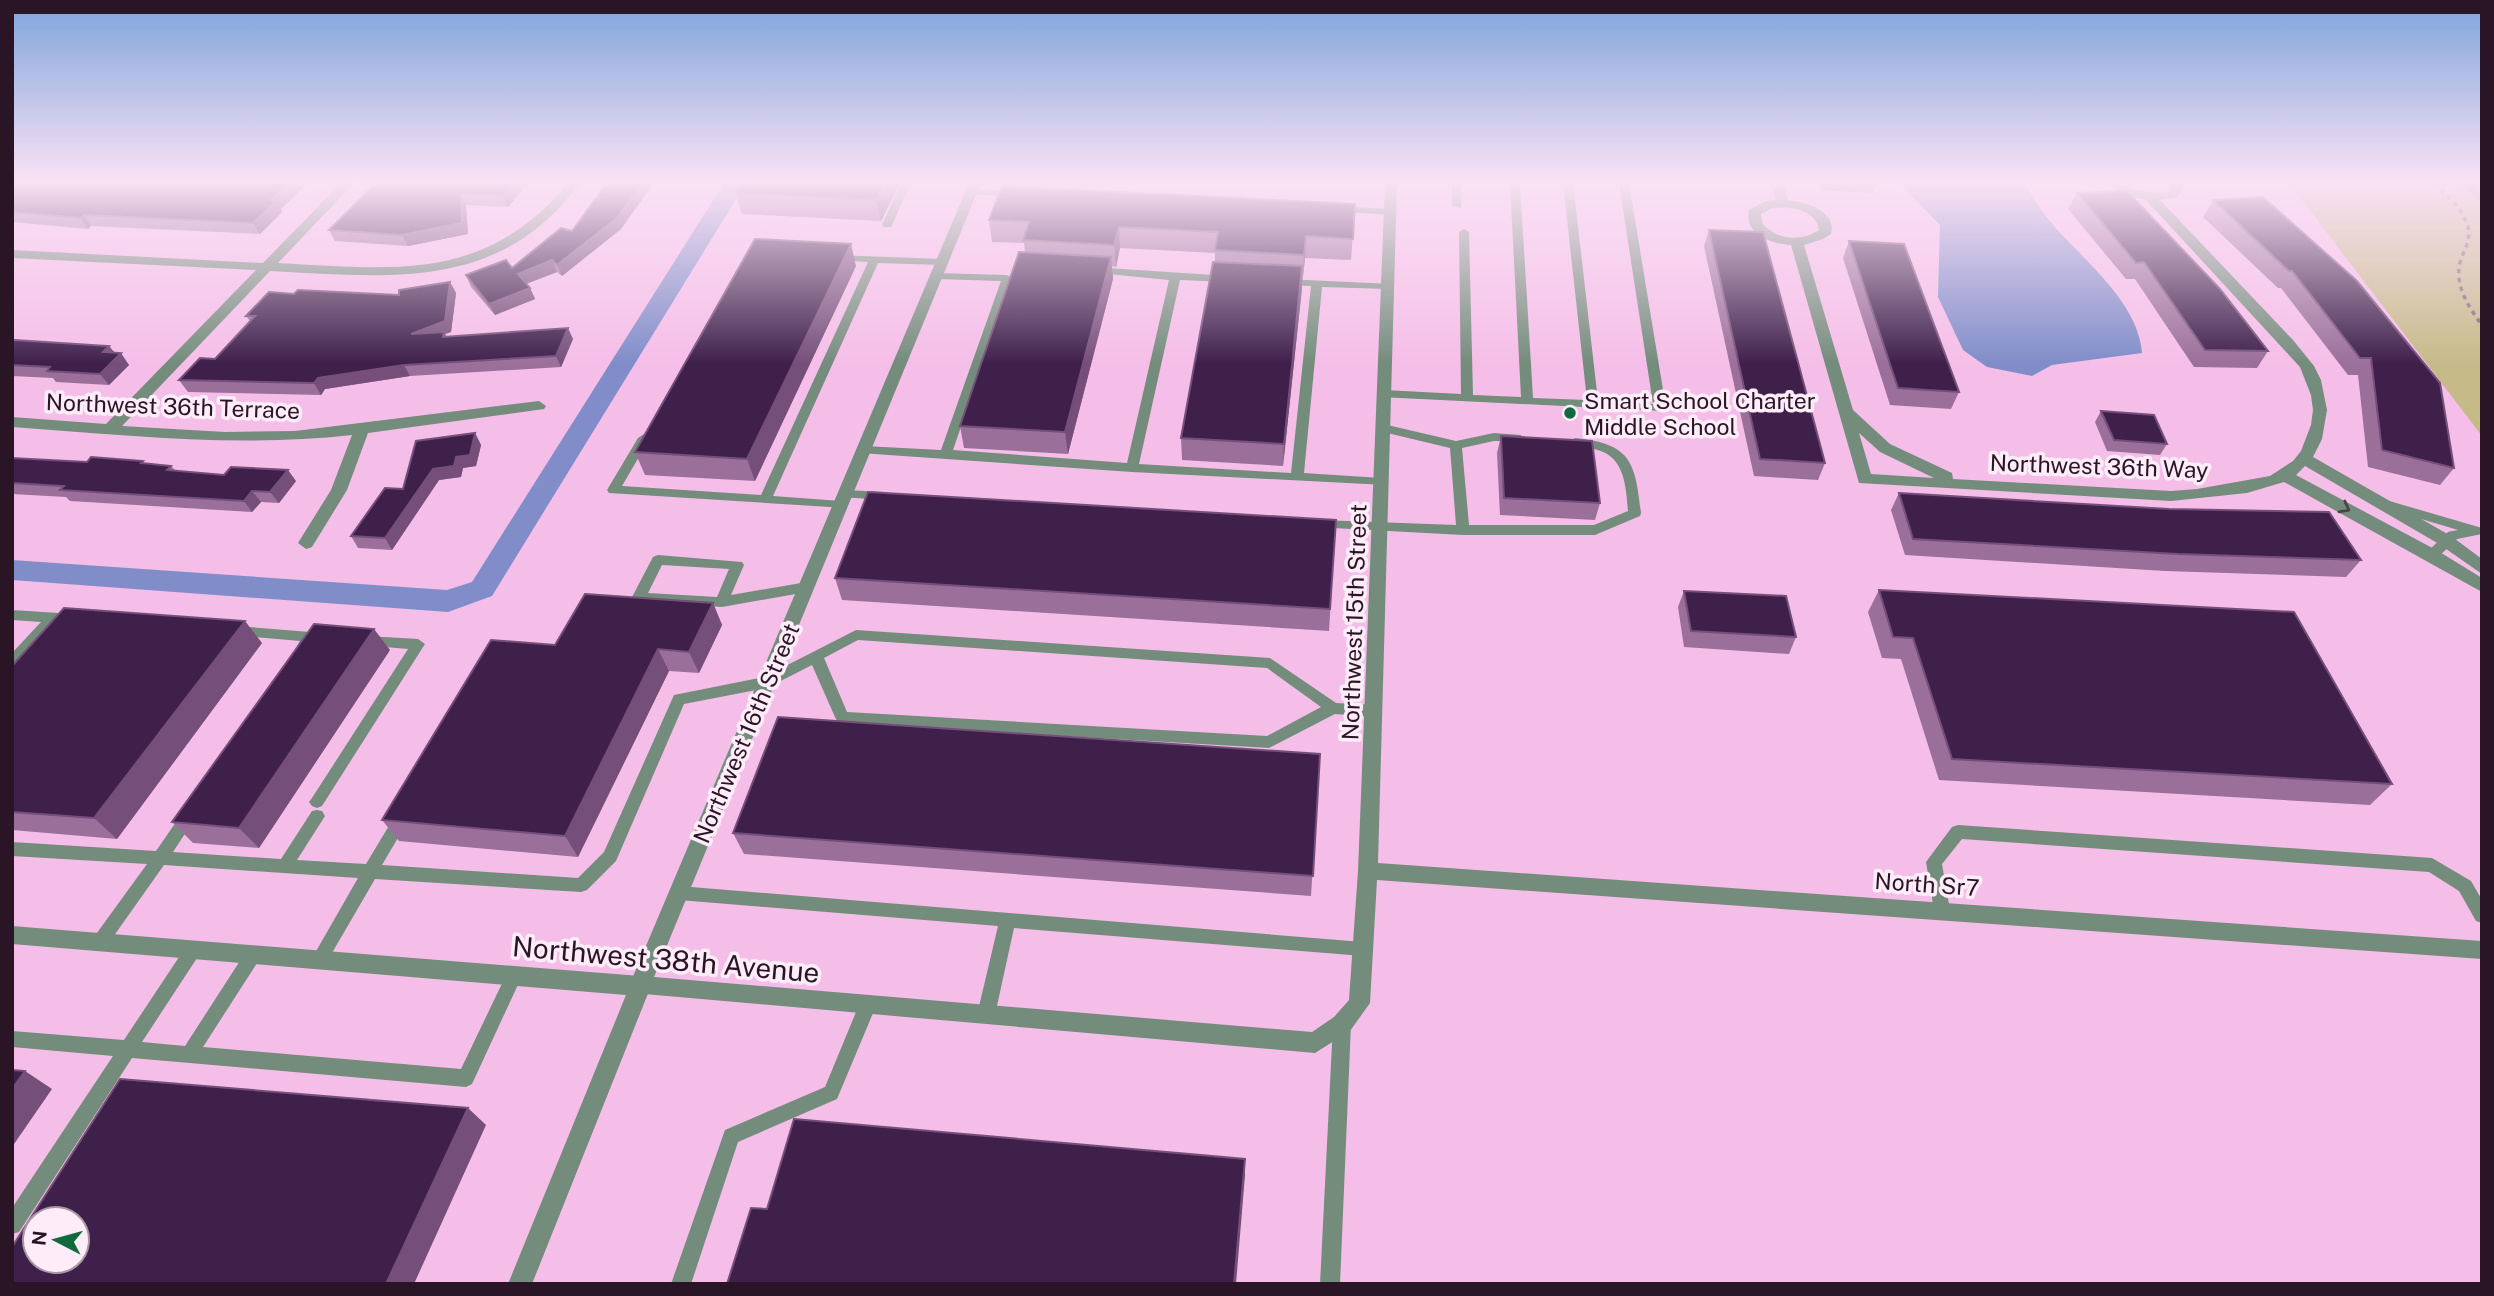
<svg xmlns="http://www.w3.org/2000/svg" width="2494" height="1296" viewBox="0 0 2494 1296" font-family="'Public Sans',sans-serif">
  <rect width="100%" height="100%" fill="#f5bee8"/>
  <path fill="#c6ba89" d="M 2289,183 L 2482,183 L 2482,436 Z"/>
  <path fill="#808dc9" d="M 1899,183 L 2024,183 C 2032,195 2039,208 2048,219 C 2080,258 2138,300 2142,353 L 2052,365 L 2032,376 L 1987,367 L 1963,350 L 1938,297 L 1940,225 Z"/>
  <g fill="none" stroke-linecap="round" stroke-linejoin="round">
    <path fill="#808dc9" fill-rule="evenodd" d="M 724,183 L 746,183 L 492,596 L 448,612 L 12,580 L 12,560 L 447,590 L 472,582 Z"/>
    <path stroke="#896480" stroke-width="3.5" stroke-dasharray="4.5 4.5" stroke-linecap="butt" d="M 2435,183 C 2447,196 2463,209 2468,227 C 2471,240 2465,248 2461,259 C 2453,284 2468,306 2482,325"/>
    <path fill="#748c7c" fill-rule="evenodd" d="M 901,183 L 911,183 L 892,225 L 891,227 L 883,227 L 882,225 Z
      M 1452,183 L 1462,183 L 1461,208 L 1452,206 Z
      M 1510,183 L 1520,183 L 1533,398 L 1587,400 L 1563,183 L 1573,183 L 1598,401 L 1653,404 L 1619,183 L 1629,183 L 1666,408 L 1664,411 L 1380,397 L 1378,394 L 1384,390 L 1461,394 L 1459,232 L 1464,229 L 1469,232 L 1473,395 L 1521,397 Z
      M 2459,183 L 2470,183 L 2482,193 L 2482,202 Z
      M 971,189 L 1019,191 L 1024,194 L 1019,197 L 967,194 L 967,190 Z
      M 1336,206 L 1390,209 L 1395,212 L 1390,215 L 1332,211 L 1331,209 Z
      M 835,255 L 942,259 L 947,262 L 942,265 L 878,263 L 773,496 L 841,501 L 847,505 L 846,508 L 609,493 L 607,490 L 638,438 L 644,434 L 650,438 L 622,486 L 761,495 L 868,262 L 831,260 L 830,258 Z
      M 1092,267 L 1229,276 L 1234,279 L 1229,282 L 1180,280 L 1139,464 L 1291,473 L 1311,286 L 1284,285 L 1279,282 L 1284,279 L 1392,284 L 1392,288 L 1388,289 L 1322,287 L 1304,473 L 1381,478 L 1385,479 L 1387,482 L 1385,485 L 1132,472 L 860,453 L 858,450 L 860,447 L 864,446 L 941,450 L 1001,281 L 937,279 L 932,276 L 937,273 L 1007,275 L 1012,278 L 953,450 L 1127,463 L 1169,280 L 1088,272 L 1088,268 Z
      M 1383,424 L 1456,441 L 1494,433 L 1521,435 L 1523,438 L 1521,441 L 1494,441 L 1462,448 L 1469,525 L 1594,525 L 1628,511 C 1626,487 1625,458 1598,450 C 1589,447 1580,447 1571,445 L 1569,442 L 1575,438 C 1631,444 1635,461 1641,513 L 1640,516 L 1595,535 L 1463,535 L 1314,527 L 1313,524 L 1319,520 L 1456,525 L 1450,448 L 1379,431 L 1377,428 Z
      M 846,490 L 883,492 L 889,496 L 883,500 L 842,497 L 840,494 L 842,491 Z
      M 2386,500 L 2482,528 L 2482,534 L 2457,539 L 2437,558 L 2427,558 L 2425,555 L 2427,552 L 2448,532 L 2458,530 L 2381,507 L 2380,504 Z
      M 658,555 L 742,562 L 744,565 L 731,595 L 807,582 L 814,587 L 807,592 L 722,607 L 634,601 L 632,597 L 653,557 ZM 662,565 L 729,569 L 717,597 L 648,593 Z
      M 12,610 L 74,614 L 81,619 L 74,624 L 57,623 L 17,667 L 12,668 L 12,653 L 41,622 L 12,620 Z
      M 237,626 L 310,632 L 317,637 L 309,650 L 304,651 L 297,646 L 300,641 L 232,635 L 230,631 L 232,627 Z
      M 856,630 L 1270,658 L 1336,703 L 1374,705 L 1379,707 L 1381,711 L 1379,715 L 1374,717 L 1335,714 L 1269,748 L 842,723 L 837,721 L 835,717 L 812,665 L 767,688 L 684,704 L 616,861 L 587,890 L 581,892 L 375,879 L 325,965 L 319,968 L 313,965 L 311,960 L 358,878 L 164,865 L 106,947 L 100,949 L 94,947 L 92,942 L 94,937 L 147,864 L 12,856 L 12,842 L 156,851 L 185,809 L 190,808 L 195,809 L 198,814 L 173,852 L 281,859 L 312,811 L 317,810 L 322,811 L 325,816 L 297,860 L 366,864 L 396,814 L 401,813 L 406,814 L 409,819 L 382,865 L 578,878 L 604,852 L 674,695 L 764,677 ZM 858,640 L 1267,668 L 1321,707 L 1267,736 L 847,712 L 824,658 Z
      M 367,636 L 418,639 L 425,644 L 322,806 L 317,808 L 312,806 L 309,802 L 312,798 L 408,649 L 362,645 L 360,641 L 362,637 Z
      M 1958,825 L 2432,858 L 2471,881 L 2482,900 L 2482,923 L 2476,921 L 2459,891 L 2429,872 L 1962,839 L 1942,864 L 1950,910 L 1948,915 L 1942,917 L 1936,915 L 1934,910 L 1926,862 L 1952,827 Z
      M 679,886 L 1363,942 L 1369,944 L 1371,949 L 1369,954 L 1363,956 L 1014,928 L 995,1015 L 992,1021 L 986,1023 L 980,1021 L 977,1015 L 998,926 L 679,900 L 673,898 L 671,893 L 673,888 Z
      M 193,943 L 199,945 L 201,950 L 199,955 L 142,1042 L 185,1046 L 247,950 L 253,947 L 259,950 L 261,955 L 259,960 L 203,1047 L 461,1069 L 508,971 L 514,968 L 520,971 L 522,976 L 472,1084 L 466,1087 L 132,1058 L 19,1232 L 12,1234 L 12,1208 L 113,1056 L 12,1047 L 12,1031 L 124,1040 L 187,945 Z
      M 867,998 L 873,1000 L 876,1006 L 837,1099 L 738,1142 L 691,1284 L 671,1284 L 725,1130 L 825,1087 L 861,1000 Z
      M 1342,1016 L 1348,1018 L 1351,1024 L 1340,1284 L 1320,1284 L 1333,1024 L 1336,1018 Z"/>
    <path fill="#748c7c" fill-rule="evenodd" d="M 341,183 L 354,183 L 278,263 C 395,269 485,283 568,183 L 580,183 C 500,292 390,277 270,271 L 122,426 L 225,432 L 295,431 L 539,401 L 546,406 L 544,409 L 368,433 L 347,490 L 312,547 L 306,549 L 298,543 L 331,490 L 352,435 C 238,448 126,435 12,427 L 12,417 L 106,424 L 256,270 L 12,258 L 12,250 L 263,263 Z
      M 969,183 L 981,183 L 654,977 L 1312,1032 L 1334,1017 L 1349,1000 L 1358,871 L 1385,183 L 1397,183 L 1378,863 L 2482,941 L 2482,959 L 1377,880 L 1370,1003 L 1350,1031 L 1315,1053 L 633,993 L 629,986 Z
      M 1771,183 L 1783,183 L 1788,200 C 1806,203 1837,210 1831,234 L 1823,239 L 1804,245 L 1853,410 L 1890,444 L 1952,473 L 1953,479 L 2171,491 L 2197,489 L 2270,476 L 2293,461 L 2301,451 L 2311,425 L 2313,410 L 2311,395 L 2300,367 L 2146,200 L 2121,194 L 2105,183 C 2128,182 2142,197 2169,191 L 2171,183 L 2183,183 L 2183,189 L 2177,197 L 2160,200 L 2293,340 L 2314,366 L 2321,380 L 2327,410 L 2322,439 L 2313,457 L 2451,536 L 2482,559 L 2482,574 L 2439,544 L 2305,466 L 2296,475 L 2438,551 L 2482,578 L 2482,592 L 2284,482 L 2247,493 L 2171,501 L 1859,483 L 1791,245 C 1772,244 1743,234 1749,210 L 1766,201 L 1776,200 ZM 1773,208 C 1790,206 1816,209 1819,230 C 1802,242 1775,240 1762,223 L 1761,214 ZM 1859,433 L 1880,452 L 1934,478 L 1871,474 Z"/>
    <path fill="#748c7c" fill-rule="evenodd" d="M 12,926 L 640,976 L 647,979 L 651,986 L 532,1284 L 508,1284 L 626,995 L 12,944 Z"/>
  </g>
  <path fill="#9a6f9a" d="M 12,183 L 281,209 L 282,212 L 260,234 L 91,226 L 88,229 L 12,222 Z
    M 376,183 L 528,183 L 508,207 L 466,205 L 468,234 L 408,246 L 335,241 L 329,230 Z
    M 900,183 L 881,221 L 742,214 L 735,193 Z
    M 1818,183 L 1877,183 L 1873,193 L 1820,190 Z
    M 2077,193 L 2268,351 L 2257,368 L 2194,367 L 2135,279 L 2126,279 L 2068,209 Z
    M 2263,197 L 2454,468 L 2440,485 L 2368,467 L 2358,375 L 2348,375 L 2281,288 L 2278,288 L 2203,217 L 2213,200 Z
    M 1355,204 L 1351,260 L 1305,258 L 1283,466 L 1182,460 L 1181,438 L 1215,263 L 1215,253 L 1120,248 L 1116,267 L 1112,266 L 1113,279 L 1068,454 L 964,448 L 960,426 L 1025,252 L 1024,243 L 992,242 L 989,220 Z
    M 621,229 L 562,276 L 557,272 L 526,284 L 530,288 L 535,299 L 495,315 L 471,287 L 466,275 L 512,268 L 572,231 Z
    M 1709,230 L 1825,463 L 1818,480 L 1754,476 L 1704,246 Z
    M 1849,241 L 1959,392 L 1951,409 L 1890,405 L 1843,258 Z
    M 856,266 L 755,481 L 645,475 L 635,452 Z
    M 450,282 L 456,293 L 451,332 L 445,334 L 446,336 L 573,339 L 561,367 L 410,376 L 325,389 L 321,395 L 188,392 L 179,380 L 215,359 L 250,321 L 246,316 L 294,294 L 399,295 Z
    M 12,341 L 109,346 L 115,353 L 129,365 L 109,385 L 56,382 L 53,378 L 12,376 Z
    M 2101,411 L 2167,444 L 2160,455 L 2107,451 L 2095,422 Z
    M 475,433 L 481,445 L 476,466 L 463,468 L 461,477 L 439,480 L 392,550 L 358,548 L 351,536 L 403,489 Z
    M 1501,436 L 1600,503 L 1595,520 L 1500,515 L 1497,453 Z
    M 12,458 L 87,462 L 145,463 L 171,466 L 176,471 L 296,481 L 279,503 L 261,502 L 252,512 L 70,501 L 66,497 L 12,494 Z
    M 1899,493 L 2361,560 L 2346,577 L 2165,571 L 1905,555 L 1891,510 Z
    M 1336,520 L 1329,631 L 842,600 L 835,578 Z
    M 1879,590 L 2392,784 L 2370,805 L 1939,780 L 1901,659 L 1882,658 L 1868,612 Z
    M 1684,591 L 1796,637 L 1789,654 L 1684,647 L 1678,607 Z
    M 713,603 L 722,625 L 699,673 L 669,671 L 578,857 L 399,841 L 382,820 L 555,645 Z
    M 262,643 L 117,839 L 12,830 L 12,666 Z
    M 390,650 L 259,848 L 193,843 L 172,822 Z
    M 1320,754 L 1311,896 L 744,854 L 733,833 Z"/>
  <path fill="#754f7a" d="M 290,183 L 308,183 L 281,209 L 282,212 L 260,234 L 253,223 L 271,200 Z
    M 514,183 L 528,183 L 508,207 L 503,196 Z
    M 642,183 L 654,183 L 621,229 L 562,276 L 557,265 Z
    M 885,183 L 900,183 L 881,221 L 876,200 Z
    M 461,194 L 466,205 L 468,234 L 408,246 L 402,235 Z
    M 84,215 L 91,226 L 88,229 L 80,218 Z
    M 1119,227 L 1120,248 L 1116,267 L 1114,245 Z
    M 1306,236 L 1305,258 L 1303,277 L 1304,255 Z
    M 851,244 L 856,266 L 755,481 L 747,459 Z
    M 1111,257 L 1113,279 L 1068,454 L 1065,432 Z
    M 552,260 L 557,272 L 523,285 L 518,274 Z
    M 1302,266 L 1302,288 L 1283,466 L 1284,444 Z
    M 450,282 L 456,293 L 451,332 L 445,334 L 450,344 L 411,334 Z
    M 530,288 L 535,299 L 495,315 L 489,304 Z
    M 568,328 L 573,339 L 561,367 L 556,356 Z
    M 109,346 L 118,357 L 121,353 L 129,365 L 109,385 L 100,374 L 103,352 Z
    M 404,365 L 410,376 L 325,389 L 321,395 L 314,383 L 318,378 Z
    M 475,433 L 481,445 L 476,466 L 463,468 L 461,477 L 439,480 L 392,550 L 385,538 L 433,469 L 456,457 Z
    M 288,470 L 296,481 L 279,503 L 270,492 Z
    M 252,491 L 261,502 L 252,512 L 244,501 Z
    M 713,603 L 722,625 L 699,673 L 689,652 Z
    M 245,621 L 262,643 L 117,839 L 94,818 Z
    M 374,629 L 390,650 L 259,848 L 239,828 Z
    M 658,649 L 669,671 L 578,857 L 565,836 Z
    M 25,1071 L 52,1089 L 12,1147 L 12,1089 Z
    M 468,1108 L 486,1125 L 414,1284 L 386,1284 Z
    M 1245,1159 L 1245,1175 L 1236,1284 L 1234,1284 Z"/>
  <path fill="#3e204b" stroke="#754f7a" stroke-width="2" fill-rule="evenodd" d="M 12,183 L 290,183 L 271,200 L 276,201 L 253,223 L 84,215 L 80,218 L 12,212 Z
    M 376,183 L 514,183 L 503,196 L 461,194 L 462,223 L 402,235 L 329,230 Z
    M 607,183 L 642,183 L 617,218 L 557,265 L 552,260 L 518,274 L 530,288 L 489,304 L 466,275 L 506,260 L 512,268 L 561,228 L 572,231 Z
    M 742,183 L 885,183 L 876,200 L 735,193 Z
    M 1002,186 L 1355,204 L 1353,239 L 1306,236 L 1304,255 L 1215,250 L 1218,232 L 1119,227 L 1114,245 L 1023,240 L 1029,222 L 989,220 Z
    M 2127,191 L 2220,289 L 2268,351 L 2205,350 L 2144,262 L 2136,263 L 2077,193 Z
    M 2263,197 L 2357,281 L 2440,383 L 2454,468 L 2382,450 L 2371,358 L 2360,358 L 2292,271 L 2289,271 L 2213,200 Z
    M 1709,230 L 1763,232 L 1825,463 L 1760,459 Z
    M 755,239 L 851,244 L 747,459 L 635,452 Z
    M 1849,241 L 1904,244 L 1959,392 L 1898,388 Z
    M 1019,252 L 1111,257 L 1065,432 L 960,426 Z
    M 1213,262 L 1302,266 L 1284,444 L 1181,438 Z
    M 450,282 L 445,321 L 411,334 L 444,332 L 443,337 L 568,328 L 556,356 L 404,365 L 318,378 L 314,383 L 179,380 L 200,358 L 215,359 L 255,316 L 246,316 L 269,292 L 294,294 L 298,290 L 399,295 L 399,290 Z
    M 14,340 L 109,346 L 103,352 L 121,353 L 100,374 L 47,371 L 50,367 L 12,365 L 12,341 Z
    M 2101,411 L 2154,415 L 2167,444 L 2114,440 Z
    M 475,433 L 470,455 L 456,457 L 454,466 L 433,469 L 385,538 L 351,536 L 385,488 L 403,489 L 416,441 Z
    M 1501,436 L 1592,441 L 1600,503 L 1504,498 Z
    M 91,457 L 143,461 L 141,463 L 171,466 L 167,470 L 224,475 L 231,467 L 288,470 L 270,492 L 252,491 L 244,501 L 60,490 L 64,486 L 12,483 L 12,458 L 87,462 Z
    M 868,492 L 1336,520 L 1330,609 L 835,578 Z
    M 1899,493 L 2169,509 L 2329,512 L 2361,560 L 2178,554 L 1913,539 Z
    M 1879,590 L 2294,612 L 2392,784 L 1952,759 L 1913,638 L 1893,637 Z
    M 1684,591 L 1786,596 L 1796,637 L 1691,631 Z
    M 585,594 L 713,603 L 689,652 L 658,649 L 565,836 L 382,820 L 491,640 L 555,645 Z
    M 64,608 L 245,621 L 94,818 L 12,812 L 12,666 Z
    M 314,624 L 374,629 L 239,828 L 172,822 Z
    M 778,717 L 1320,754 L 1313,876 L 733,833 Z
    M 12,1070 L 25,1071 L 12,1089 Z
    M 120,1079 L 468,1108 L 386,1284 L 12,1284 L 12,1247 ZM 35,1219 L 77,1219 L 77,1261 L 35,1261 Z
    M 794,1119 L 1245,1159 L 1234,1284 L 727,1284 L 751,1208 L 767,1209 Z"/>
  <defs><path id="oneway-chevron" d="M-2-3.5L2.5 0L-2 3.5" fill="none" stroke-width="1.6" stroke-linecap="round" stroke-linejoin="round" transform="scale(1.75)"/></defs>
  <use stroke="#474548" href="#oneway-chevron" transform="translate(2345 508) rotate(28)"/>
  <linearGradient id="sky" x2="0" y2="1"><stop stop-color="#7ea4dc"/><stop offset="0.5" stop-color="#fae2f5"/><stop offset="1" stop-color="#fae2f5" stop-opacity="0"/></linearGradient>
  <rect width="2494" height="364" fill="url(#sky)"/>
  <circle fill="#106a3d" stroke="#feedf9" stroke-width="2.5" cx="1570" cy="413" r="7"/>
  <g text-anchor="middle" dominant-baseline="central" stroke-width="7" stroke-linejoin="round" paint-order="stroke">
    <g font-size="23" fill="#291525" stroke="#feedf9" text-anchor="start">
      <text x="1584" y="400">Smart School Charter<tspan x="1584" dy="26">Middle School</tspan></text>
    </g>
    <g font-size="23" fill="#291525" stroke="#feedf9">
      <text transform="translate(173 406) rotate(2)">Northwest 36th Terrace</text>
      <text transform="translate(2099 466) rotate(2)">Northwest 36th Way</text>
      <text transform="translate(1354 622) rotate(-88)">Northwest 15th Street</text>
      <text transform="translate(746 733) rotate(-67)">Northwest 16th Street</text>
      <text transform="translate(1927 884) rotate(4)">North Sr7</text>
    </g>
    <g font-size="28" fill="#291525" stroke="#feedf9">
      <text transform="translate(666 959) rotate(5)">Northwest 38th Avenue</text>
    </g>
  </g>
  <rect width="2494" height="1296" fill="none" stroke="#291525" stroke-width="28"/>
  <g transform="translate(56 1240) rotate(276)"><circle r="33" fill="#feedf9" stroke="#a997a4" stroke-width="2"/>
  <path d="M0-5L12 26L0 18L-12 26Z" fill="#106a3d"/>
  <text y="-10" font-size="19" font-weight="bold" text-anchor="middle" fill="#291525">N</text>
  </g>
</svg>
